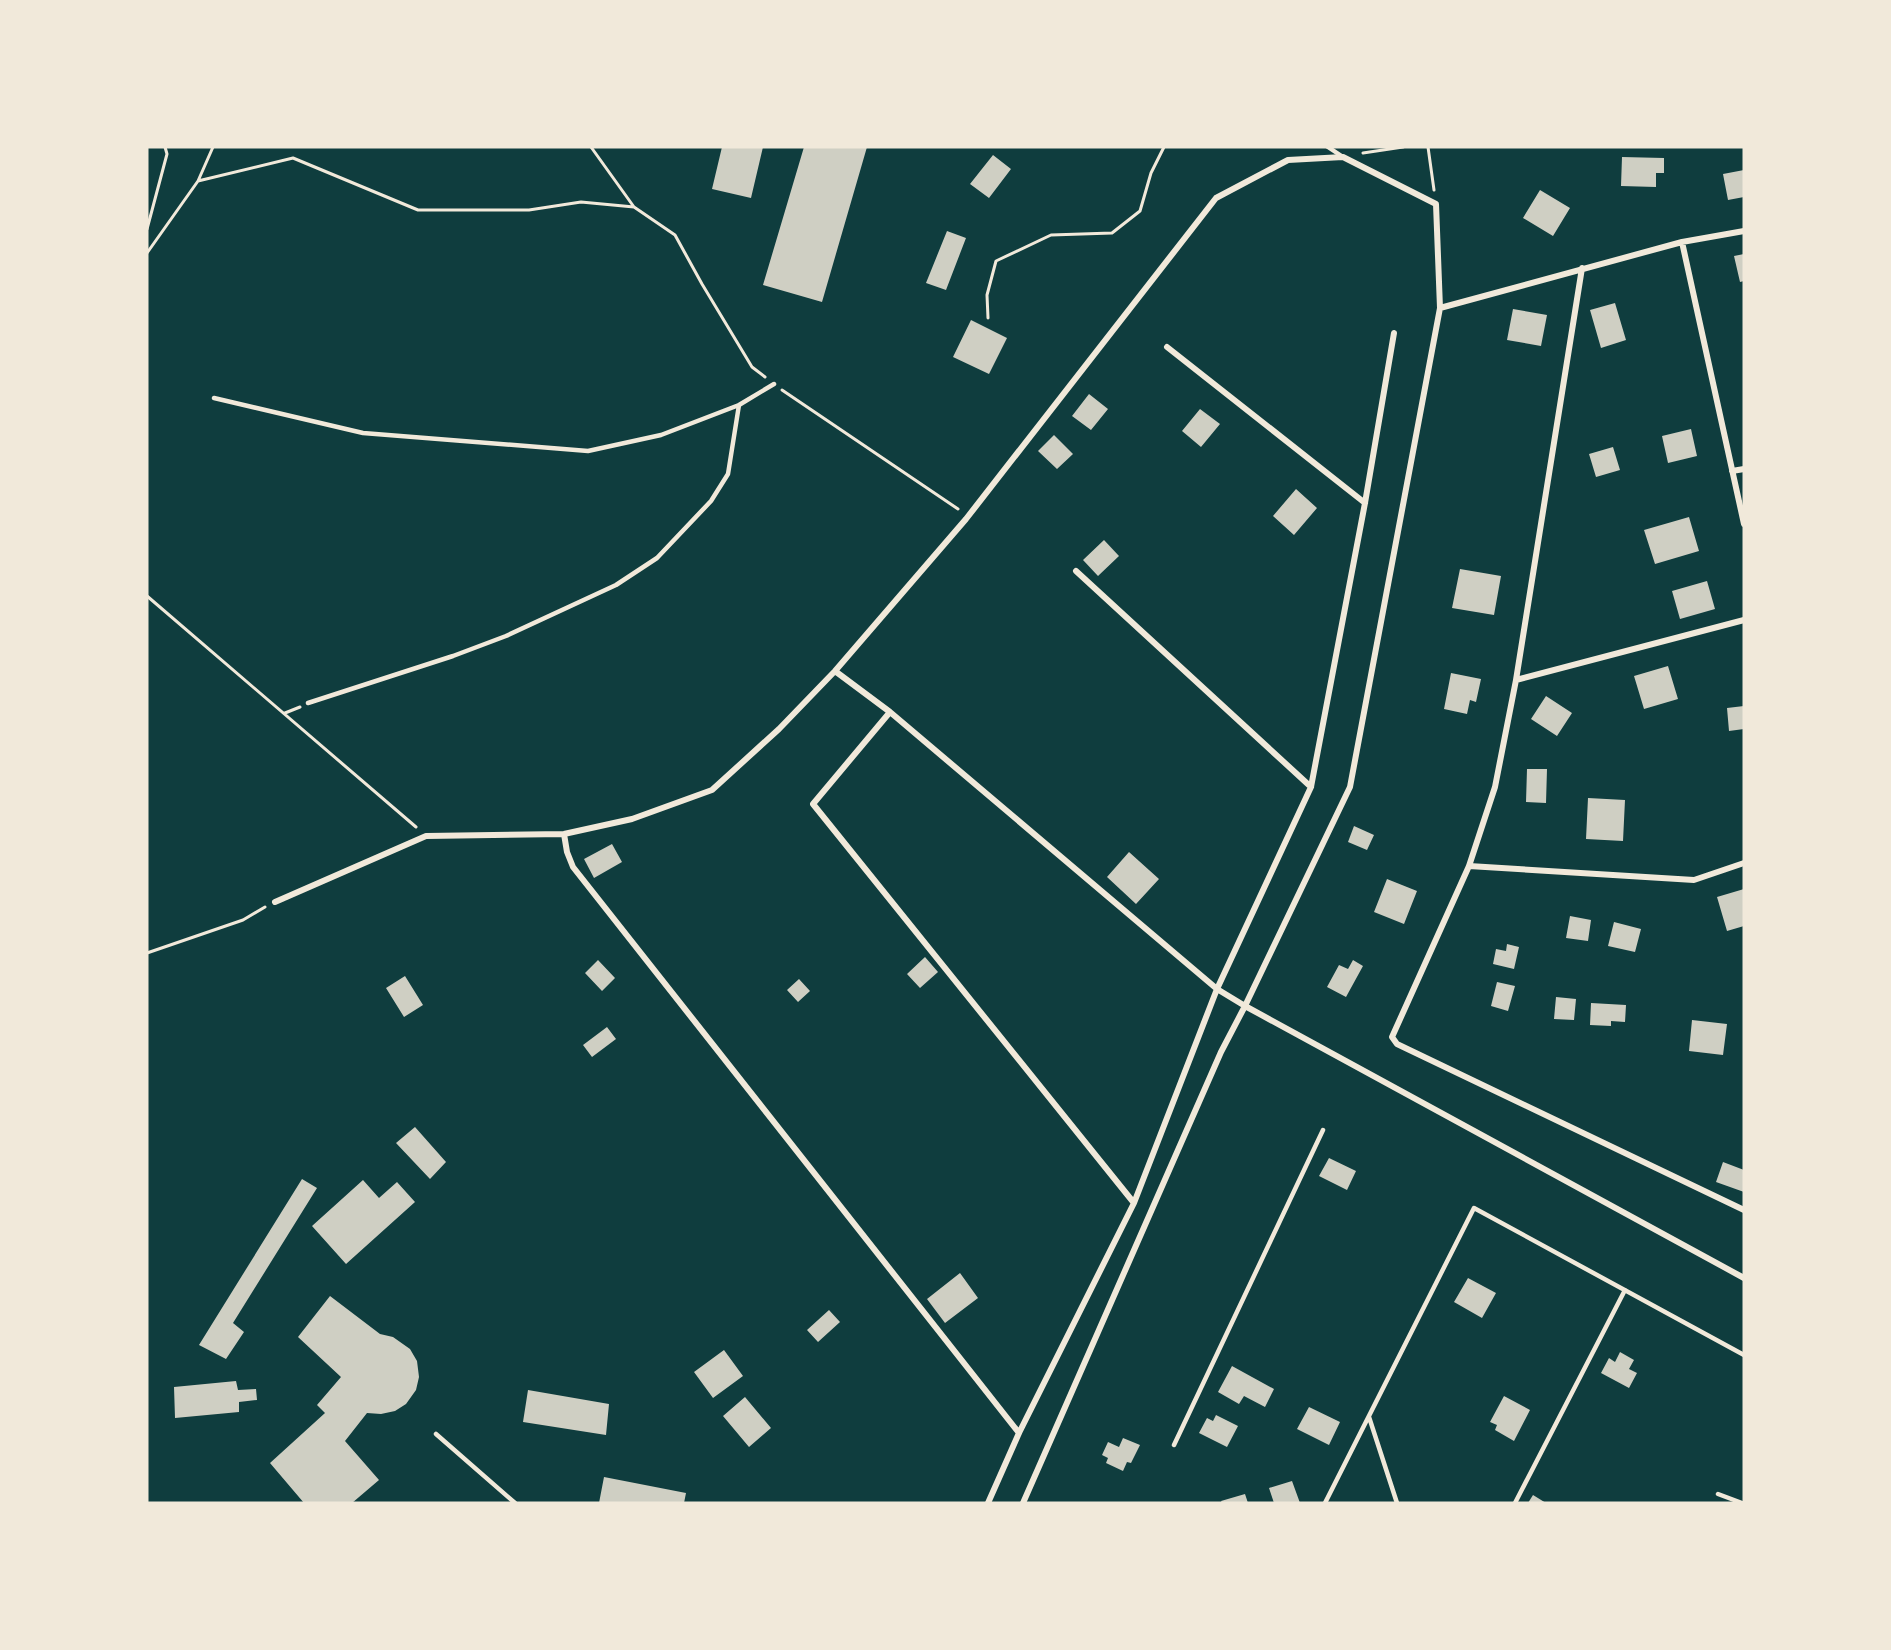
<svg xmlns="http://www.w3.org/2000/svg" width="1891" height="1650" viewBox="0 0 1891 1650" font-family="Lato,sans-serif">
  <rect width="100%" height="100%" fill="#0f3d3e"/>
  <path fill="#cfcfc3" d="M 722,147 L 763,147 L 751,198 L 712,189 Z
    M 804,147 L 867,147 L 822,302 L 763,285 Z
    M 993,155 L 1011,169 L 989,198 L 970,184 Z
    M 1622,157 L 1664,158 L 1664,173 L 1656,173 L 1656,187 L 1621,186 Z
    M 1744,170 L 1744,197 L 1728,200 L 1723,174 Z
    M 1540,190 L 1570,208 L 1553,236 L 1523,218 Z
    M 947,231 L 966,238 L 946,290 L 926,283 Z
    M 1744,254 L 1744,281 L 1740,282 L 1734,256 Z
    M 1615,303 L 1626,340 L 1601,348 L 1590,310 Z
    M 1513,309 L 1547,315 L 1541,346 L 1507,340 Z
    M 971,320 L 1007,338 L 989,374 L 953,357 Z
    M 1089,394 L 1108,409 L 1091,430 L 1072,416 Z
    M 1200,409 L 1220,424 L 1201,447 L 1182,431 Z
    M 1691,429 L 1697,456 L 1668,463 L 1662,436 Z
    M 1054,435 L 1073,454 L 1057,469 L 1038,451 Z
    M 1613,447 L 1620,470 L 1596,477 L 1589,454 Z
    M 1296,489 L 1317,508 L 1294,535 L 1273,516 Z
    M 1689,517 L 1699,551 L 1655,564 L 1644,530 Z
    M 1104,540 L 1119,556 L 1098,576 L 1083,560 Z
    M 1460,569 L 1501,576 L 1494,615 L 1452,608 Z
    M 1707,581 L 1715,609 L 1680,619 L 1672,591 Z
    M 1668,666 L 1678,699 L 1644,709 L 1634,676 Z
    M 1451,673 L 1481,679 L 1476,702 L 1470,700 L 1467,714 L 1444,709 Z
    M 1546,696 L 1572,713 L 1557,736 L 1531,719 Z
    M 1744,706 L 1744,729 L 1729,731 L 1727,708 Z
    M 1527,769 L 1547,769 L 1546,803 L 1526,802 Z
    M 1588,798 L 1625,800 L 1623,841 L 1586,839 Z
    M 1354,826 L 1374,835 L 1367,850 L 1348,842 Z
    M 612,844 L 622,862 L 594,878 L 584,859 Z
    M 1129,852 L 1159,879 L 1136,904 L 1107,877 Z
    M 1387,879 L 1417,891 L 1404,924 L 1374,912 Z
    M 1744,889 L 1744,926 L 1727,931 L 1717,897 Z
    M 1570,916 L 1591,920 L 1588,941 L 1566,938 Z
    M 1614,922 L 1641,929 L 1635,952 L 1608,946 Z
    M 1507,944 L 1519,947 L 1514,969 L 1493,964 L 1496,949 L 1506,951 Z
    M 925,957 L 938,972 L 920,988 L 907,974 Z
    M 598,960 L 615,978 L 602,991 L 585,973 Z
    M 1353,960 L 1363,966 L 1346,997 L 1327,987 L 1339,965 L 1348,969 Z
    M 405,976 L 423,1005 L 404,1017 L 386,988 Z
    M 799,979 L 810,991 L 798,1002 L 787,990 Z
    M 1497,982 L 1515,986 L 1508,1011 L 1491,1006 Z
    M 1556,997 L 1576,999 L 1574,1020 L 1554,1019 Z
    M 1591,1003 L 1626,1005 L 1625,1022 L 1611,1021 L 1611,1026 L 1590,1025 Z
    M 1692,1020 L 1727,1024 L 1723,1055 L 1689,1051 Z
    M 607,1027 L 616,1039 L 592,1057 L 583,1045 Z
    M 415,1127 L 446,1162 L 430,1179 L 396,1143 Z
    M 1329,1158 L 1356,1171 L 1347,1190 L 1319,1176 Z
    M 1723,1162 L 1744,1170 L 1744,1192 L 1716,1182 Z
    M 302,1179 L 317,1188 L 233,1323 L 244,1332 L 226,1359 L 199,1345 Z
    M 363,1180 L 379,1198 L 397,1182 L 415,1202 L 346,1264 L 312,1226 Z
    M 960,1273 L 978,1298 L 945,1323 L 927,1299 Z
    M 1468,1278 L 1496,1293 L 1482,1318 L 1454,1302 Z
    M 330,1296 L 380,1334 L 393,1337 L 410,1349 L 417,1361 L 419,1377 L 416,1390 L 406,1404 L 395,1411 L 381,1414 L 367,1413 L 345,1441 L 379,1480 L 352,1503 L 304,1503 L 270,1463 L 325,1413 L 317,1405 L 341,1377 L 298,1337 Z
    M 829,1310 L 840,1322 L 818,1342 L 807,1330 Z
    M 724,1350 L 743,1376 L 713,1398 L 694,1372 Z
    M 1620,1352 L 1634,1360 L 1629,1369 L 1637,1373 L 1629,1388 L 1601,1373 L 1609,1358 L 1615,1362 Z
    M 1232,1366 L 1274,1389 L 1265,1407 L 1244,1396 L 1239,1404 L 1218,1392 Z
    M 236,1381 L 238,1390 L 256,1389 L 257,1400 L 239,1402 L 239,1412 L 175,1418 L 174,1387 Z
    M 528,1390 L 609,1404 L 606,1435 L 523,1422 Z
    M 1504,1396 L 1530,1410 L 1514,1441 L 1495,1430 L 1497,1425 L 1490,1422 Z
    M 745,1397 L 771,1428 L 749,1447 L 723,1416 Z
    M 1309,1407 L 1340,1422 L 1329,1445 L 1297,1429 Z
    M 1216,1415 L 1238,1426 L 1227,1447 L 1199,1433 L 1207,1418 L 1213,1421 Z
    M 1123,1438 L 1140,1445 L 1131,1463 L 1127,1462 L 1123,1471 L 1106,1463 L 1108,1458 L 1102,1455 L 1108,1442 L 1119,1447 Z
    M 604,1477 L 686,1493 L 684,1503 L 599,1503 Z
    M 1292,1481 L 1300,1503 L 1274,1503 L 1269,1488 Z
    M 1245,1494 L 1248,1503 L 1222,1503 L 1221,1501 Z
    M 1533,1495 L 1546,1503 L 1528,1503 Z"/>
  <g fill="none" stroke-linecap="round" stroke-linejoin="round">
    <path stroke="#f1e9da" stroke-width="3" d="M 591,147 L 634,207
      M 1428,147 L 1434,190
      M 1363,153 L 1403,147
      M 198,181 L 213,147
      M 147,229 L 167,154 L 165,147
      M 147,253 L 198,181 L 293,158 L 418,210 L 529,210 L 581,202 L 634,207 L 675,235 L 702,284 L 752,367 L 765,377
      M 988,318 L 987,295 L 996,261 L 1051,235 L 1112,233 L 1140,211 L 1151,173 L 1164,147
      M 782,390 L 958,509
      M 147,596 L 416,827
      M 285,713 L 300,707
      M 147,953 L 243,920 L 265,907"/>
    <path stroke="#f1e9da" stroke-width="4.5" d="M 1328,147 L 1343,157
      M 214,398 L 363,433 L 588,451 L 661,435 L 739,405
      M 308,703 L 453,656 L 506,636 L 616,585 L 657,558 L 711,501 L 728,474 L 739,405 L 774,384
      M 1369,1417 L 1397,1503
      M 436,1434 L 515,1503
      M 1174,1445 L 1323,1130
      M 1718,1494 L 1742,1503
      M 1325,1503 L 1474,1208 L 1744,1355
      M 1515,1503 L 1625,1290"/>
    <path stroke="#f1e9da" stroke-width="6" d="M 1682,242 L 1744,524
      M 1582,268 L 1516,680 L 1495,787 L 1469,866 L 1392,1037 L 1397,1044 L 1744,1210
      M 1440,308 L 1682,242 L 1744,231
      M 1167,347 L 1365,503
      M 1732,471 L 1744,469
      M 1076,571 L 1311,787
      M 835,671 L 890,712 L 1217,989 L 1245,1006 L 1221,1052 L 1023,1503
      M 1516,680 L 1744,620
      M 890,712 L 813,804 L 1134,1203 L 1019,1433 L 988,1503
      M 564,834 L 567,852 L 573,867 L 1019,1433
      M 1469,866 L 1694,880 L 1744,863
      M 275,902 L 426,836 L 564,834 L 632,819 L 712,790 L 779,729 L 835,671 L 966,519 L 1216,198 L 1288,160 L 1343,157 L 1436,204 L 1440,308 L 1350,787 L 1245,1006 L 1744,1278
      M 1134,1203 L 1217,989 L 1311,787 L 1365,503 L 1394,333"/>
  </g>
  <rect width="1891" height="1650" fill="none" stroke="#f1e9da" stroke-width="297"/>
</svg>
